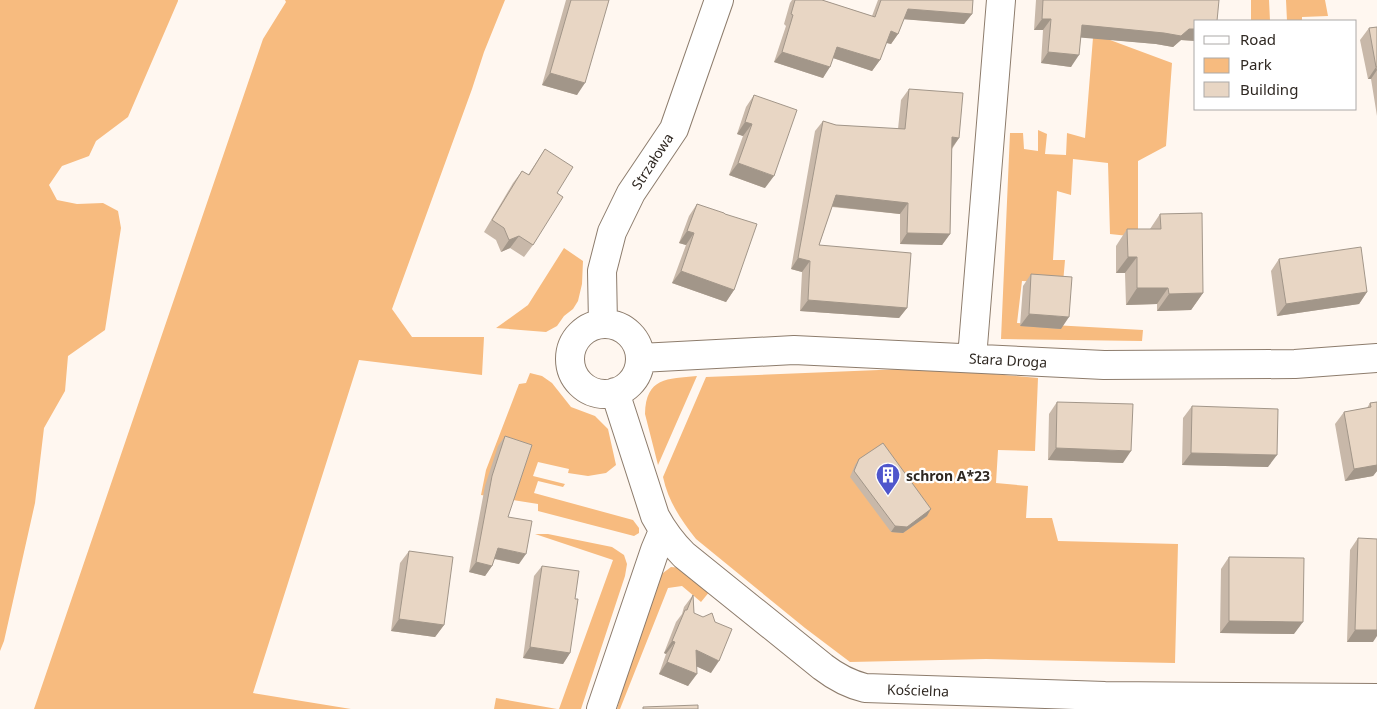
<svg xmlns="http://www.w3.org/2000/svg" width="1377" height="709" viewBox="0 0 1377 709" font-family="'Noto Sans',sans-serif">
  <rect width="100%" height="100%" fill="#fff7f0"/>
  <path fill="#f7bb7f" d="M 0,0 L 178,0 L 178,1 L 128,117 L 96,141 L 89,156 L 62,166 L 49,185 L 57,200 L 77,204 L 103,203 L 118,211 L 121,228 L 105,330 L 68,356 L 65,391 L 44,428 L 35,503 L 4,641 L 0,651 Z
    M 285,0 L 505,0 L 484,52 L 472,89 L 392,309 L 412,337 L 484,337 L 482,375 L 359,360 L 253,693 L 351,709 L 34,709 L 263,39 L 286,2 Z
    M 1096,0 L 1102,37 L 1172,63 L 1166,146 L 1138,161 L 1138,237 L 1110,234 L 1108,163 L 1073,159 L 1071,195 L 1057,191 L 1053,260 L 1065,260 L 1063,283 L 1022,281 L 1017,323 L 1143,330 L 1142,341 L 1001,339 L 1010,133 L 1023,133 L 1024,149 L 1038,151 L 1038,130 L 1047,134 L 1045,154 L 1066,155 L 1067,133 L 1085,138 Z
    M 1251,0 L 1269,0 L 1270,21 L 1251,21 Z
    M 1286,0 L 1325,0 L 1328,16 L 1302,17 L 1302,21 L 1287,21 Z
    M 564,248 L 583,261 L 582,284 L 578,301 L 573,309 L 564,316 L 557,326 L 546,332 L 496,328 L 528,305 Z
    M 928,368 L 1038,378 L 1035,451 L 998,450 L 996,483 L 1028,486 L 1026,518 L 1052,518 L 1058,541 L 1178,544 L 1175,663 L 986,659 L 850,662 L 805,628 L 696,539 C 681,520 668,501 663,477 L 706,377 Z
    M 530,373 L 542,376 L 552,383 L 571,407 L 595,416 L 608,429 L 616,465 L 606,473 L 588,476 L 568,473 L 569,469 L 538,462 L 533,476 L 565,484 L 563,487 L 538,481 L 534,493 L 633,520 L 639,528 L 639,533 L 634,536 L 538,511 L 538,504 L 481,495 L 486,470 L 519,384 L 526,383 Z
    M 697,376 L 658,465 L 645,414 C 646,377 667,379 697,376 Z
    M 535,534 L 548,534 L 612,547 L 624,555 L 627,564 L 625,576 L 581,709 L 559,709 L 613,560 Z
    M 671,567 L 682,568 L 710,591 L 701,602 L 682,586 L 668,588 L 620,709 L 617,709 L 649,595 L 659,576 Z
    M 496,698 L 557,709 L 494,709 Z"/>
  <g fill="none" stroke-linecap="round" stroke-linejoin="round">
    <defs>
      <path id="minor" d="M 603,324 L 602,271 L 612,232 L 631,193 L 674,129 L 719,0
        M570 359a35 35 0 1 1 70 0a35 35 0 1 1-70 0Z
        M 640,358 L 794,350 L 1104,365 L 1295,364 L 1377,358
        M 972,358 L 1001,0
        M 615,392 L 655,516 C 663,531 672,543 684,555 L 823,667 C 836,677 849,684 865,688 L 1105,696 L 1377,698
        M 601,709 L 655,550 L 663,531"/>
    </defs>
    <use href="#minor" stroke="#8d7c6c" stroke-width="30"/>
    <use href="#minor" stroke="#fff" stroke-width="28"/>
  </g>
  <path fill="#c8b8a9" d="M 566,0 L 609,0 L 577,95 L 542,85 Z
    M 792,0 L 822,0 L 872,16 L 878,0 L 973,0 L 972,14 L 964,24 L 904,19 L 898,34 L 891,44 L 886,43 L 880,60 L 872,71 L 833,58 L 823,78 L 774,62 L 786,26 L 784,24 L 790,3 Z
    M 1036,0 L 1219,0 L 1196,21 L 1196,41 L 1181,40 L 1173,47 L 1156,44 L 1081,37 L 1071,67 L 1041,63 L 1043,30 L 1034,30 Z
    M 1377,27 L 1377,116 L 1371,79 L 1368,79 L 1360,40 L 1369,28 Z
    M 909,89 L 959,138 L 952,149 L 950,234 L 942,245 L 900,244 L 900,214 L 832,207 L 819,245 L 907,308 L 899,318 L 800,311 L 802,272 L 791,269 L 815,131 L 823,121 L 836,125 L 898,129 L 901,100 Z
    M 754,95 L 765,188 L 729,175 L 743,136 L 737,134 L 746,107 Z
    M 545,149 L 557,193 L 533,245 L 524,257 L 510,248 L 501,252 L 496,240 L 484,232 L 513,183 L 522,171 L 528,175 Z
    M 697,204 L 734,290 L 726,302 L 672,283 L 686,245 L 679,243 L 689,216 Z
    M 1160,214 L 1203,293 L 1191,310 L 1157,311 L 1157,304 L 1126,305 L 1125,273 L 1116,273 L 1116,246 L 1127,229 L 1150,229 Z
    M 1279,259 L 1367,292 L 1359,304 L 1277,316 L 1271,271 Z
    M 1031,274 L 1061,329 L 1020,326 L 1023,286 Z
    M 1057,402 L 1123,463 L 1048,460 L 1049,414 Z
    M 1377,402 L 1377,471 L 1373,476 L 1345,481 L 1335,424 L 1344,412 L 1367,408 L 1370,403 Z
    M 1192,406 L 1268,467 L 1182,465 L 1183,418 Z
    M 505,436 L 508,517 L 519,564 L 494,559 L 492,566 L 485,576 L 469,572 L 485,486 L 498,446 Z
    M 859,459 L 927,516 L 903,533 L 891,532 L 850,477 L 855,465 Z
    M 1358,538 L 1373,642 L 1347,642 L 1350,550 Z
    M 409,551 L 444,625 L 435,637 L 391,631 L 400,563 Z
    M 1229,557 L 1294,634 L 1220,633 L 1221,569 Z
    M 542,566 L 575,599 L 570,653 L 563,664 L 523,658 L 534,576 Z
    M 693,595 L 694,613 L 711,673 L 696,666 L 688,686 L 659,674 L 666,654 L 664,653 L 676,622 L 682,614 L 684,607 Z"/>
  <path fill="#a29689" d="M 908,9 L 972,14 L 964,24 L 901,19 Z
    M 1042,19 L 1051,19 L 1043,30 L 1034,30 Z
    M 1082,25 L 1196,29 L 1196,41 L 1181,40 L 1173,47 L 1156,44 L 1074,37 Z
    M 891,31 L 898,34 L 891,44 L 884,42 Z
    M 837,47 L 880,60 L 872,71 L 830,57 Z
    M 782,52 L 830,67 L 823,78 L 774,62 Z
    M 1048,52 L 1079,55 L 1071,67 L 1041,63 Z
    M 1376,67 L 1377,70 L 1371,79 L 1368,79 Z
    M 550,73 L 585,83 L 577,95 L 542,85 Z
    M 745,122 L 752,124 L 743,136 L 737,134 Z
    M 952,137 L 959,138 L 951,149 Z
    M 738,163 L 774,176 L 765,188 L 729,175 Z
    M 836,195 L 908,203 L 900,214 L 829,206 Z
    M 687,231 L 694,233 L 686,245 L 679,243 Z
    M 907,233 L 950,234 L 942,245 L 900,244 Z
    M 519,236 L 510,248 L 501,252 L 509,240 Z
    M 1128,257 L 1137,257 L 1125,273 L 1116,273 Z
    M 798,258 L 810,261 L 802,272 L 791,269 Z
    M 681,271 L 734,290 L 726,302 L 672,283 Z
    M 1137,288 L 1168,288 L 1157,304 L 1126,305 Z
    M 1367,292 L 1359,304 L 1277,316 L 1286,304 Z
    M 1203,293 L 1191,310 L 1157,311 L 1169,294 Z
    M 808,300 L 907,308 L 899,318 L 800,311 Z
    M 1029,314 L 1069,317 L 1061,329 L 1020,326 Z
    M 1056,448 L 1131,451 L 1123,463 L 1048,460 Z
    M 1191,453 L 1277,455 L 1268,467 L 1182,465 Z
    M 1377,464 L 1377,471 L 1373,476 L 1345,481 L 1354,469 Z
    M 931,509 L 927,516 L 903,533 L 891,532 L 895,526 Z
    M 498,548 L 526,554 L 519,564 L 491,558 Z
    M 476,562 L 492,566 L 485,576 L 469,572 Z
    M 399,619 L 444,625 L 435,637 L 391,631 Z
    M 1229,621 L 1303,622 L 1294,634 L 1220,633 Z
    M 1355,630 L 1377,630 L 1377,636 L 1373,642 L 1347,642 Z
    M 672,641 L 675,642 L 666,654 L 664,653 Z
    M 530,647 L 570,653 L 563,664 L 523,658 Z
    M 696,650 L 719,661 L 711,673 L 687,662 Z
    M 667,662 L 697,674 L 688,686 L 659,674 Z"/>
  <path fill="#e8d6c4" stroke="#a29689" d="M 571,0 L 609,0 L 585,83 L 550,73 Z
    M 795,0 L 822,0 L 875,17 L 881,0 L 973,0 L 972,14 L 908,9 L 898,34 L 891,31 L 880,60 L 837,47 L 830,67 L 782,52 L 793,15 L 791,14 Z
    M 1043,0 L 1219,0 L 1217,21 L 1196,21 L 1196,29 L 1189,29 L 1181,36 L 1164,33 L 1082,25 L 1079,55 L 1048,52 L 1051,19 L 1042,19 Z
    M 1377,27 L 1377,67 L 1376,67 L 1369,28 Z
    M 909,89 L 963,93 L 959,138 L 952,137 L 950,234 L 907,233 L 908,203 L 836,195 L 819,245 L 911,253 L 907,308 L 808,300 L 810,261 L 798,258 L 823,121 L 836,125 L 905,129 Z
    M 754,95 L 797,110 L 774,176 L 738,163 L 752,124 L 745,122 Z
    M 545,149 L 573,167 L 557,193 L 563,197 L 533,245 L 519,236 L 509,240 L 504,228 L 492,220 L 522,171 L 529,175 Z
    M 697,204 L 724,213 L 725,214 L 757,224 L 734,290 L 681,271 L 694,233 L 687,231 Z
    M 1202,213 L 1203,293 L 1169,294 L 1168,288 L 1137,288 L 1137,257 L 1128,257 L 1127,229 L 1161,229 L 1160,214 Z
    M 1361,247 L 1367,292 L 1286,304 L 1279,259 Z
    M 1031,274 L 1072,277 L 1069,317 L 1029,314 Z
    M 1057,402 L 1133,404 L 1131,451 L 1056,448 Z
    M 1377,402 L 1377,465 L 1354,469 L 1344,412 L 1371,407 L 1370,403 Z
    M 1192,406 L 1278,409 L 1277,455 L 1191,453 Z
    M 505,436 L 532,445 L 508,517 L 532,521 L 526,554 L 498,548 L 492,566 L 476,562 L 492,476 Z
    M 883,443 L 931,509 L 907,527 L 895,526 L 854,471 L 859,459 Z
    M 1358,538 L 1377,539 L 1377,630 L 1355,630 Z
    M 409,551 L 453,557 L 444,625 L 399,619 Z
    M 1229,557 L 1304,558 L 1303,622 L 1229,621 Z
    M 542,566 L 579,571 L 575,599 L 578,599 L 570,653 L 530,647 Z
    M 693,595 L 694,613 L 703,617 L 712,613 L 715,622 L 732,629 L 719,661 L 696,650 L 697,674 L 667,662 L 675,642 L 672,641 L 685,610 L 687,610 Z
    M 698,705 L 698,709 L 643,709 L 643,707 Z"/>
  <defs>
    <symbol id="building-pin" viewBox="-11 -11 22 30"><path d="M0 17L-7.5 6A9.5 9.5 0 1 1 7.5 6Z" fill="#4f56cc" stroke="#fff"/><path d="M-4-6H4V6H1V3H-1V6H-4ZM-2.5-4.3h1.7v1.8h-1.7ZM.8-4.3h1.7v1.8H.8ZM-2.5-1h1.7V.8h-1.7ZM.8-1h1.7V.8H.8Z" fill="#fff"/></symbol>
  </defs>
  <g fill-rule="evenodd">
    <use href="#building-pin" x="874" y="461" width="28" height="38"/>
  </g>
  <g text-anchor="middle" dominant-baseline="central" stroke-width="4.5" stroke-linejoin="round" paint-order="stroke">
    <g font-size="14" fill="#2f2822" stroke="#fff">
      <text transform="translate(652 161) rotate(-57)">Strzałowa</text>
      <text transform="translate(1008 360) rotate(3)">Stara Droga</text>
      <text transform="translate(918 690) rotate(2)">Kościelna</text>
    </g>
    <g font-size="14" font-weight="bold" fill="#2f2822" stroke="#fff" text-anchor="start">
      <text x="906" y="475">schron A*23</text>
    </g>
  </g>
  <rect x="1194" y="20" width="162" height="90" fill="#ffffff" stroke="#aca9a7"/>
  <rect x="1204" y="36" width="25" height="8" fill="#ffffff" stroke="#aca9a7"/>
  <text x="1240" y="45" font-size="15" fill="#2f2822">Road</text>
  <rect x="1204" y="58" width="25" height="15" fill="#f7bb7f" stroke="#aca9a7"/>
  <text x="1240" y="70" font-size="15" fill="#2f2822">Park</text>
  <rect x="1204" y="82" width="25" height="15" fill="#e8d6c4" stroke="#aca9a7"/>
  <text x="1240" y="95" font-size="15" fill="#2f2822">Building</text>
</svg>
